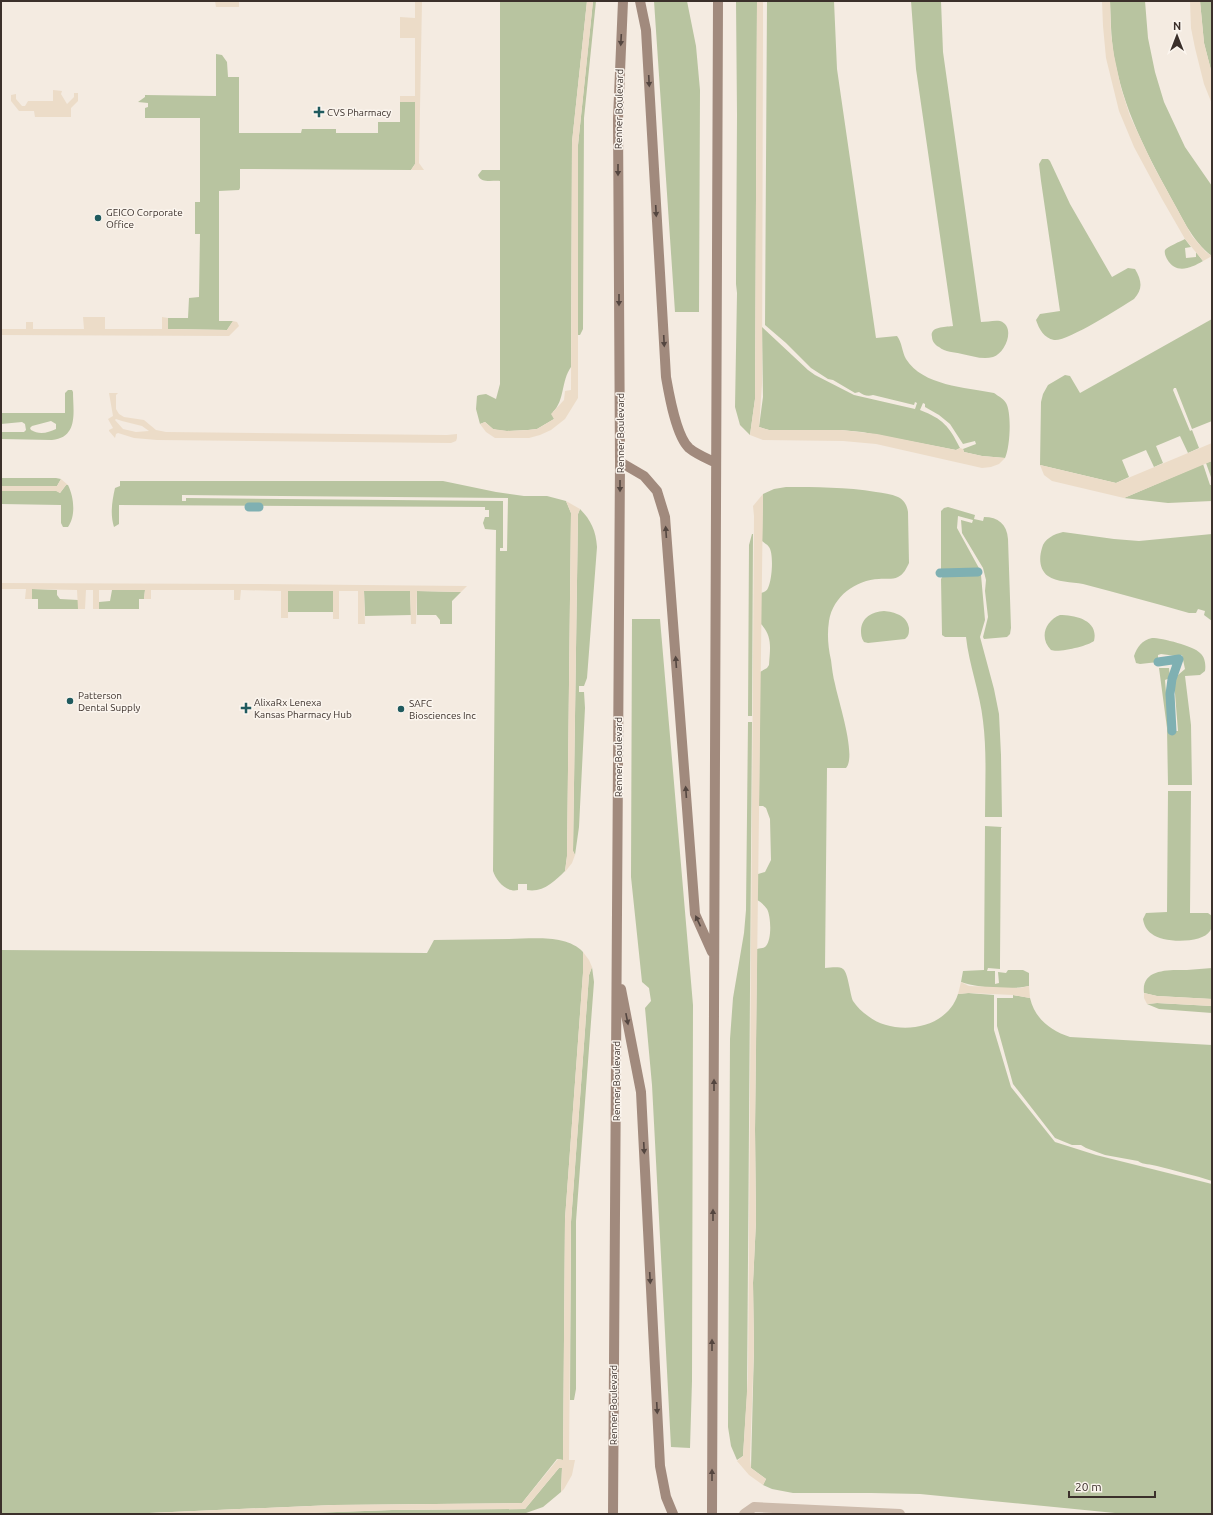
<svg xmlns="http://www.w3.org/2000/svg" width="1213" height="1515" viewBox="0 0 1213 1515" font-family="Ubuntu,sans-serif">
  <rect width="100%" height="100%" fill="#f4ebe1"/>
  <path fill="#b8c4a0" fill-rule="evenodd" d="M 500,1 L 587,1 L 572,142 L 571,367 C 561,381 565,400 553,412 L 554,419 L 537,429 L 528,430 L 507,431 L 497,430 L 493,429 L 485,422 L 480,424 L 476,409 L 477,396 L 479,395 L 486,394 L 496,399 L 500,384 L 500,181 C 493,180 481,184 478,175 L 482,170 L 500,170 Z
    M 593,1 L 596,1 L 584,118 L 583,329 L 580,335 L 578,335 L 578,145 Z
    M 654,1 L 687,1 L 696,46 L 700,90 L 699,312 L 675,312 Z
    M 736,1 L 757,1 L 755,399 L 750,435 L 740,425 L 735,407 L 737,293 L 736,284 L 737,115 Z
    M 767,1 L 834,1 L 837,69 L 876,338 L 897,336 C 902,342 902,352 906,359 C 923,386 965,387 994,393 C 998,396 1003,398 1006,403 C 1012,413 1010,448 1005,458 L 982,456 L 964,452 L 963,449 L 976,444 L 975,441 L 963,444 L 950,424 L 939,415 L 925,407 L 925,404 L 923,403 L 920,410 C 943,419 949,426 960,448 L 956,450 L 862,432 L 841,430 L 769,430 L 759,427 L 763,397 L 762,327 L 808,370 L 815,375 L 854,395 L 915,409 L 917,403 L 915,402 L 914,405 L 873,395 C 868,397 863,395 859,392 L 855,393 L 833,380 L 828,379 L 811,368 L 786,343 L 765,325 Z
    M 911,1 L 941,1 L 943,52 L 981,322 C 987,322 994,320 1000,321 C 1016,326 1006,353 993,357 C 983,360 972,356 962,354 C 954,352 945,352 939,347 C 935,345 932,341 932,337 C 929,326 947,327 953,326 L 916,69 Z
    M 1110,1 L 1145,1 L 1148,38 L 1155,72 L 1164,102 L 1185,147 L 1212,186 L 1212,256 C 1202,249 1194,238 1187,227 C 1160,177 1130,128 1117,71 C 1111,48 1111,25 1110,1 Z
    M 1200,1 L 1212,1 L 1212,74 L 1204,43 Z
    M 216,54 L 222,55 L 227,62 L 228,77 L 239,77 L 239,133 L 301,133 L 302,129 L 336,129 L 336,133 L 378,133 L 378,122 L 400,122 L 400,102 L 415,102 L 415,164 L 411,170 L 240,169 L 240,188 L 239,190 L 219,191 L 219,321 L 233,321 L 227,330 L 168,329 L 168,318 L 188,318 L 189,298 L 199,297 L 200,234 L 195,234 L 195,202 L 200,202 L 200,118 L 145,118 L 145,108 L 148,107 L 148,103 L 138,102 L 145,97 L 145,95 L 216,96 Z
    M 1042,159 L 1048,159 L 1050,161 L 1070,204 L 1112,277 L 1128,268 L 1135,269 C 1142,281 1143,289 1134,299 C 1121,307 1067,342 1054,340 C 1044,338 1039,329 1036,320 L 1040,314 L 1060,311 L 1041,181 L 1039,164 Z
    M 1185,239 L 1191,247 L 1185,248 L 1186,258 L 1196,257 L 1196,252 L 1203,261 C 1191,268 1176,275 1167,259 C 1166,257 1164,253 1165,250 C 1167,247 1181,241 1185,239 Z
    M 1212,319 L 1212,421 L 1192,429 L 1176,388 L 1174,388 L 1173,390 L 1190,431 L 1192,430 L 1199,448 L 1188,453 L 1180,436 L 1156,446 L 1163,463 L 1154,467 L 1146,450 L 1122,460 L 1129,477 L 1116,483 L 1040,465 L 1041,402 L 1043,394 L 1048,385 L 1065,375 L 1070,376 L 1080,393 Z
    M 68,390 L 72,390 L 73,392 C 73,411 79,437 52,440 L 1,439 L 1,432 L 24,432 L 26,430 L 25,424 L 22,422 L 1,424 L 1,413 L 65,413 L 65,393 ZM 51,421 L 56,424 L 56,429 C 48,433 39,435 31,430 L 30,428 L 32,426 Z
    M 1212,461 L 1212,480 L 1206,463 Z
    M 1203,464 L 1210,485 L 1212,485 L 1212,501 L 1168,503 L 1124,498 Z
    M 1,478 L 56,478 L 61,479 L 57,486 L 1,486 Z
    M 120,481 L 443,481 L 496,492 L 524,496 L 547,496 L 566,501 L 571,513 L 567,856 L 565,871 C 555,881 543,893 527,890 L 527,884 L 518,884 L 518,890 C 507,893 496,881 493,871 L 496,530 L 485,529 L 483,523 L 485,517 L 489,517 L 489,510 L 485,510 L 485,507 L 119,505 L 119,524 L 114,527 C 110,515 112,501 115,488 L 120,486 ZM 182,495 L 508,498 L 507,551 L 500,551 L 500,548 L 503,548 L 503,501 L 186,498 L 186,501 L 182,501 Z
    M 66,485 L 68,485 C 74,497 76,516 68,527 L 63,527 L 61,523 L 61,505 L 1,504 L 1,491 L 57,491 L 60,493 Z
    M 786,487 C 816,487 846,487 876,492 C 883,493 891,494 898,497 C 904,500 907,505 908,512 L 909,563 C 906,569 904,574 898,577 C 892,580 885,578 879,579 C 856,580 833,596 829,621 C 827,634 828,647 831,660 C 832,668 833,677 835,684 C 838,700 857,756 846,768 L 827,768 L 825,968 C 830,968 839,966 843,969 C 848,972 850,994 853,1001 C 857,1007 862,1012 868,1016 C 895,1037 947,1030 958,994 L 968,993 L 994,995 L 994,1030 L 1011,1087 L 1055,1142 L 1096,1155 L 1212,1184 L 1212,1514 L 1125,1514 L 920,1494 L 871,1493 L 793,1493 L 772,1489 L 763,1485 L 766,1479 L 751,1468 L 754,1348 L 753,1283 L 756,1221 L 755,1130 L 757,949 C 761,948 763,949 766,946 C 772,939 771,916 767,909 C 764,905 761,902 757,900 L 758,874 L 765,872 L 771,860 L 770,819 L 766,808 L 763,806 L 759,806 L 760,672 L 767,668 L 769,665 C 770,648 773,636 760,623 L 761,593 C 764,592 767,591 768,588 C 772,580 774,554 769,547 C 767,544 764,543 762,541 L 763,494 L 774,489 Z
    M 948,507 L 975,515 L 974,519 L 983,521 L 984,517 C 998,517 1007,524 1008,539 L 1011,628 L 1010,634 L 1007,637 L 984,639 L 983,637 L 988,617 L 985,591 L 986,580 L 983,568 L 962,533 L 961,520 L 972,523 L 973,520 L 958,516 L 957,528 L 980,570 L 941,569 L 941,511 L 944,508 Z
    M 580,509 C 591,520 596,531 597,547 L 587,678 L 584,686 L 579,686 L 579,692 L 584,692 L 585,708 L 579,827 L 575,855 L 573,851 L 578,514 Z
    M 1063,532 L 1114,539 L 1139,541 L 1212,534 L 1212,621 L 1204,615 L 1205,611 L 1198,609 L 1196,613 L 1189,613 C 1154,603 1118,593 1083,584 C 1072,582 1056,582 1048,576 C 1039,569 1039,558 1042,548 C 1044,539 1054,534 1063,532 Z
    M 752,534 L 753,534 L 752,716 L 748,716 L 749,545 Z
    M 945,575 L 981,575 L 985,620 L 980,637 L 994,689 L 999,714 L 1001,755 L 1002,817 L 985,817 C 985,785 987,753 983,721 C 980,693 969,665 966,637 L 945,637 L 942,635 L 941,579 L 943,576 Z
    M 32,589 L 57,590 L 57,595 L 60,599 L 78,600 L 78,609 L 38,609 L 38,599 L 32,599 Z
    M 112,590 L 145,590 L 144,599 L 139,599 L 139,609 L 99,609 L 99,602 L 110,601 Z
    M 288,591 L 333,591 L 333,612 L 288,612 Z
    M 364,591 L 410,591 L 411,615 L 365,616 Z
    M 417,591 L 461,592 L 452,601 L 452,624 L 440,624 L 440,620 L 436,615 L 417,615 Z
    M 884,611 C 894,612 907,615 909,628 C 909,633 909,636 905,639 L 868,643 L 864,642 C 861,638 861,634 861,630 C 862,617 872,612 884,611 Z
    M 1060,615 C 1075,615 1099,620 1094,641 C 1088,646 1059,653 1051,650 C 1039,638 1045,621 1060,615 Z
    M 632,619 L 660,619 L 693,1005 L 692,1381 L 690,1448 L 671,1447 L 652,1085 L 645,1008 L 651,1001 L 649,988 L 642,982 L 631,877 Z
    M 1152,638 C 1162,638 1194,646 1200,653 C 1205,657 1206,665 1205,671 L 1200,675 L 1185,676 L 1191,725 L 1192,785 L 1168,785 L 1167,728 L 1159,668 L 1169,668 L 1170,678 L 1165,680 L 1169,729 L 1171,731 L 1178,731 L 1174,681 L 1178,675 L 1185,669 L 1182,655 L 1176,656 L 1161,654 L 1158,655 L 1158,662 L 1140,664 L 1136,663 L 1134,656 C 1137,647 1142,640 1152,638 Z
    M 748,722 L 752,722 L 747,1395 L 743,1456 L 737,1460 L 731,1446 L 728,1427 L 730,1039 L 733,998 L 744,933 L 746,910 Z
    M 1168,791 L 1191,791 L 1190,913 L 1208,913 L 1212,916 C 1212,921 1213,927 1210,931 C 1202,944 1162,943 1152,934 C 1146,930 1144,925 1143,919 L 1146,913 L 1167,912 Z
    M 985,826 L 1002,827 L 1001,828 L 1000,962 L 1000,969 L 988,968 L 987,971 L 995,971 L 995,984 L 999,983 L 998,972 L 1006,973 L 1008,970 L 1023,970 L 1029,973 L 1029,986 C 1013,990 976,988 961,982 L 963,971 L 984,970 Z
    M 509,939 C 531,939 566,934 583,952 L 583,973 L 565,1219 L 563,1460 L 557,1459 L 522,1503 L 333,1505 L 127,1514 L 1,1514 L 1,950 L 427,953 L 434,940 Z
    M 592,967 L 594,982 L 576,1221 L 576,1389 L 574,1400 L 570,1400 L 571,1222 L 589,975 Z
    M 1212,968 L 1212,999 L 1157,996 L 1144,993 C 1141,968 1170,970 1187,970 C 1195,969 1204,969 1212,968 Z
    M 1013,995 L 1030,998 C 1035,1019 1051,1031 1070,1037 L 1212,1045 L 1212,1181 C 1194,1175 1175,1171 1157,1166 C 1151,1164 1143,1165 1138,1161 L 1105,1155 L 1086,1148 L 1081,1145 L 1072,1145 L 1055,1138 L 1013,1084 L 997,1026 L 997,998 L 1013,998 Z
    M 1157,1003 L 1212,1006 L 1212,1013 L 1159,1009 L 1147,1004 Z
    M 559,1468 L 562,1468 L 561,1492 L 543,1507 L 526,1513 L 281,1514 L 392,1510 L 525,1509 Z"/>
  <path fill="#ecdcc8" fill-rule="evenodd" d="M 215,1 L 239,1 L 239,7 L 216,7 Z
    M 415,1 L 422,1 L 419,163 L 424,170 L 411,170 L 415,164 L 415,102 L 400,102 L 400,96 L 415,96 L 415,38 L 400,38 L 400,17 L 415,18 Z
    M 587,1 L 593,1 L 578,145 L 578,398 L 565,419 L 551,430 L 540,435 L 529,438 L 495,438 L 486,432 L 480,424 L 485,422 L 493,429 L 507,431 L 528,430 L 537,429 L 554,419 L 551,414 L 564,400 L 565,391 L 571,390 L 572,142 Z
    M 757,1 L 763,1 L 763,29 L 762,384 L 759,427 L 769,430 L 841,430 L 877,434 L 956,450 L 960,448 L 963,449 L 964,452 L 982,456 L 1005,458 L 999,464 L 991,467 L 982,468 L 876,444 L 843,441 L 763,440 L 750,435 L 755,399 Z
    M 1102,1 L 1110,1 L 1111,34 L 1114,55 L 1121,88 L 1130,116 L 1153,165 L 1187,227 L 1192,236 L 1206,252 L 1212,256 L 1203,261 L 1185,239 L 1162,199 L 1134,147 L 1119,111 L 1106,58 L 1103,26 Z
    M 1190,1 L 1200,1 L 1204,43 L 1212,74 L 1212,104 L 1204,84 L 1195,48 L 1191,28 Z
    M 53,90 L 62,91 L 61,94 L 67,104 L 74,97 L 74,93 L 78,93 L 78,101 L 71,108 L 71,117 L 35,117 L 34,111 L 19,111 L 11,101 L 11,95 L 16,94 L 16,99 L 22,106 L 25,106 L 28,101 L 53,101 Z
    M 83,317 L 105,317 L 105,329 L 162,329 L 162,317 L 168,318 L 168,329 L 227,330 L 233,321 L 237,322 L 239,326 L 229,336 L 1,335 L 1,329 L 26,329 L 26,322 L 33,322 L 33,329 L 84,329 Z
    M 109,393 L 118,393 L 116,395 L 116,409 L 119,414 L 124,417 L 144,420 L 156,430 L 166,432 L 447,435 L 457,434 L 457,438 L 456,441 L 451,443 L 157,440 L 134,438 L 118,433 L 116,434 L 115,438 L 109,431 L 109,430 L 113,428 L 108,419 L 113,416 ZM 116,419 L 122,421 L 142,426 L 149,431 L 136,432 L 123,429 L 115,420 Z
    M 1212,443 L 1212,461 L 1124,498 L 1052,481 L 1044,475 L 1040,465 L 1116,483 Z
    M 61,479 L 68,485 L 66,485 L 60,493 L 56,491 L 1,491 L 1,486 L 57,486 Z
    M 763,494 L 755,1130 L 756,1221 L 753,1283 L 754,1348 L 750,1459 L 751,1468 L 766,1479 L 763,1485 L 749,1475 L 737,1461 L 743,1456 L 748,1375 L 754,516 L 753,506 Z
    M 566,501 L 580,509 L 578,514 L 573,851 L 575,855 L 572,863 L 565,872 L 567,856 L 571,513 Z
    M 1,583 L 260,584 L 467,586 L 461,592 L 417,591 L 416,624 L 411,624 L 410,591 L 364,591 L 365,624 L 358,624 L 358,591 L 339,591 L 339,619 L 333,619 L 333,591 L 288,591 L 288,618 L 281,618 L 281,591 L 241,590 L 240,600 L 234,600 L 234,590 L 151,590 L 151,599 L 144,599 L 145,590 L 99,590 L 99,609 L 93,609 L 93,590 L 86,590 L 85,609 L 78,609 L 77,590 L 32,589 L 32,599 L 25,599 L 26,589 L 1,589 Z
    M 583,952 L 589,960 L 592,967 L 589,975 L 571,1222 L 569,1460 L 575,1460 L 572,1475 L 564,1489 L 561,1492 L 562,1468 L 559,1468 L 525,1509 L 392,1510 L 283,1514 L 127,1514 L 333,1505 L 522,1503 L 558,1459 L 563,1460 L 565,1219 L 583,973 Z
    M 961,982 L 969,986 L 1020,988 L 1029,986 L 1030,998 L 1013,995 L 969,993 L 958,994 Z
    M 1144,993 L 1157,996 L 1212,999 L 1212,1006 L 1157,1003 L 1147,1004 L 1144,998 Z"/>
  <g fill="none" stroke-linecap="round" stroke-linejoin="round">
    <path stroke="#7fb0b2" stroke-width="9" d="M 249,507 L 259,507
      M 940,573 L 978,572
      M 1158,662 L 1179,659 L 1172,679 L 1170,694 L 1172,731"/>
    <path stroke="#cdbbac" stroke-width="10" d="M 744,1514 L 754,1507 L 900,1514"/>
    <path stroke="#a18a7d" stroke-width="10" d="M 640,1 L 646,30 L 666,377 C 669,394 676,436 689,448 C 696,454 708,459 716,463
      M 620,462 L 644,476 L 657,491 L 665,517 L 695,914 L 712,952
      M 621,989 L 641,1092 L 660,1466 L 666,1497 L 673,1514
      M 613,1514 L 620,462 L 618,119 L 623,1
      M 712,1514 L 718,1"/>
  </g>
  <defs><path id="oneway-solid" d="M-6-.8H1V-3.2L6.5 0L1 3.2V.8H-6Z"/></defs>
  <g fill="#544640">
    <use href="#oneway-solid" transform="translate(621 40) rotate(93)"/>
    <use href="#oneway-solid" transform="translate(649 81) rotate(87)"/>
    <use href="#oneway-solid" transform="translate(618 170) rotate(90)"/>
    <use href="#oneway-solid" transform="translate(656 211) rotate(87)"/>
    <use href="#oneway-solid" transform="translate(619 300) rotate(90)"/>
    <use href="#oneway-solid" transform="translate(664 341) rotate(87)"/>
    <use href="#oneway-solid" transform="translate(620 486) rotate(90)"/>
    <use href="#oneway-solid" transform="translate(666 532) rotate(-94)"/>
    <use href="#oneway-solid" transform="translate(676 662) rotate(-94)"/>
    <use href="#oneway-solid" transform="translate(686 792) rotate(-94)"/>
    <use href="#oneway-solid" transform="translate(698 921) rotate(-115)"/>
    <use href="#oneway-solid" transform="translate(627 1019) rotate(79)"/>
    <use href="#oneway-solid" transform="translate(714 1085) rotate(-90)"/>
    <use href="#oneway-solid" transform="translate(644 1148) rotate(87)"/>
    <use href="#oneway-solid" transform="translate(713 1215) rotate(-90)"/>
    <use href="#oneway-solid" transform="translate(650 1278) rotate(87)"/>
    <use href="#oneway-solid" transform="translate(712 1345) rotate(-90)"/>
    <use href="#oneway-solid" transform="translate(657 1408) rotate(87)"/>
    <use href="#oneway-solid" transform="translate(712 1475) rotate(-90)"/>
  </g>
  <g fill="#1f5a5e" stroke="#fbf5ee" stroke-width="1.5">
    <path d="M317 106h4v4h4v4h-4v4h-4v-4h-4v-4h4z"/>
    <circle cx="98" cy="218" r="4"/>
    <circle cx="70" cy="701" r="4"/>
    <path d="M244 702h4v4h4v4h-4v4h-4v-4h-4v-4h4z"/>
    <circle cx="401" cy="709" r="4"/>
  </g>
  <g text-anchor="middle" dominant-baseline="central" stroke-width="3" stroke-linejoin="round" paint-order="stroke">
    <g font-size="10" fill="#3b302b" stroke="#fbf5ee">
      <text transform="translate(619 109) rotate(-89)">Renner Boulevard</text>
      <text transform="translate(620 433) rotate(-90)">Renner Boulevard</text>
      <text transform="translate(618 757) rotate(-90)">Renner Boulevard</text>
      <text transform="translate(616 1081) rotate(-90)">Renner Boulevard</text>
      <text transform="translate(613 1405) rotate(-90)">Renner Boulevard</text>
    </g>
    <g font-size="10" fill="#3b302b" stroke="#fbf5ee" text-anchor="start">
      <text x="327" y="112">CVS Pharmacy</text>
      <text x="106" y="212">GEICO Corporate<tspan x="106" dy="12">Office</tspan></text>
      <text x="78" y="695">Patterson<tspan x="78" dy="12">Dental Supply</tspan></text>
      <text x="254" y="702">AlixaRx Lenexa<tspan x="254" dy="12">Kansas Pharmacy Hub</tspan></text>
      <text x="409" y="703">SAFC<tspan x="409" dy="12">Biosciences Inc</tspan></text>
    </g>
  </g>
  <rect width="1213" height="1515" fill="none" stroke="#3b302b" stroke-width="4"/>
  <g transform="translate(1177 36)" stroke="#fbf5ee" stroke-width="3" paint-order="stroke">
  <path d="M0-3L7 15L0 10L-7 15Z" fill="#3b302b"/>
  <text y="-6" font-size="11" font-weight="bold" text-anchor="middle" fill="#3b302b">N</text>
  </g>
  <path d="M1069 1491v6h86v-6" fill="none" stroke="#3b302b" stroke-width="2"/>
  <text x="1075" y="1491" font-size="12" fill="#3b302b" stroke="#fbf5ee" stroke-width="3" paint-order="stroke">20 m</text>
</svg>
